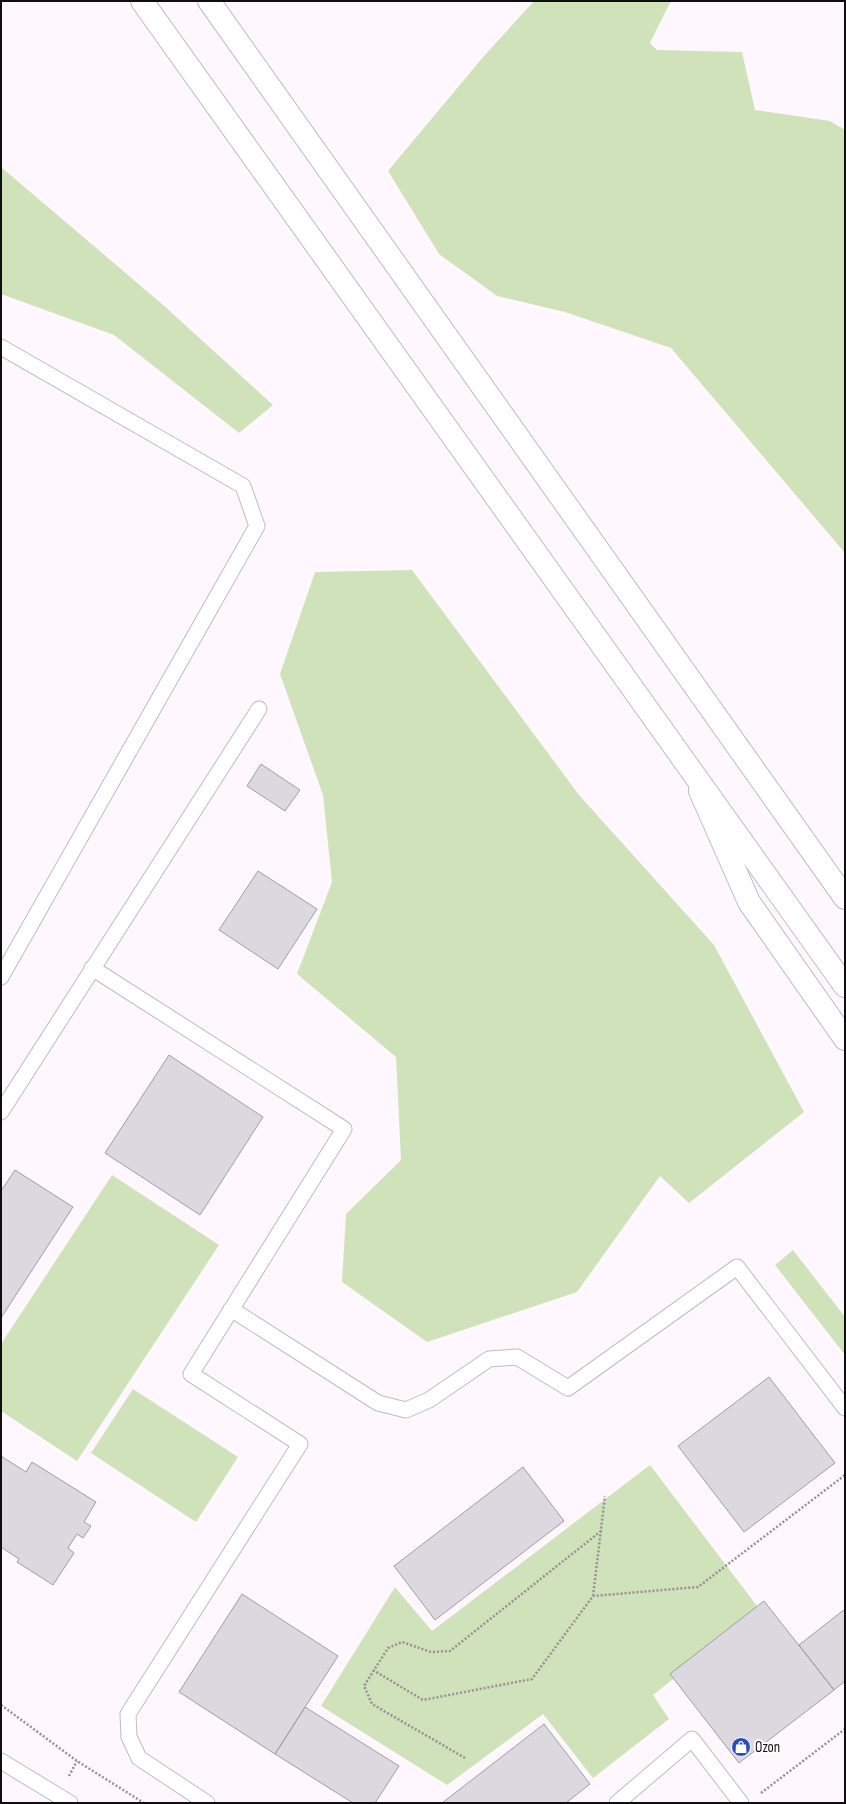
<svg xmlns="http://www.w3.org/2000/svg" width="846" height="1804" viewBox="0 0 846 1804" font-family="'Sofia Sans Condensed',sans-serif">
  <rect width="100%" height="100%" fill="#fef8fe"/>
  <path fill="#d0e2ba" d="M 534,1 L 671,1 L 650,43 L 657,50 L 742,52 L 755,110 L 830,121 L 845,130 L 845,553 L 671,348 L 565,312 L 497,296 L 439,254 L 388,171 L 484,56 Z
    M 1,167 L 162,304 L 273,405 L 239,433 L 114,335 L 1,294 Z
    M 412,570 L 579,795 L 714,945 L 804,1112 L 689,1203 L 660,1176 L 577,1292 L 427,1342 L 342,1282 L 346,1214 L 401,1160 L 396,1057 L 297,974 L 332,882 L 323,795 L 280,674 L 315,572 Z
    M 112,1175 L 219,1245 L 77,1461 L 1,1411 L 1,1344 Z
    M 793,1250 L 845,1317 L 845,1355 L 775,1265 Z
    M 133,1389 L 238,1457 L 196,1522 L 91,1453 Z
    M 650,1465 L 760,1610 L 653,1695 L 669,1719 L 593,1778 L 543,1714 L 447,1785 L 321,1706 L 395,1587 L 432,1631 Z"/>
  <path fill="#dcd8df" stroke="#a19da4" d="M 261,764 L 300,790 L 285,811 L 247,786 Z
    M 258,871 L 317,909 L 278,969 L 219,930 Z
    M 169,1055 L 263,1117 L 200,1215 L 105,1153 Z
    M 15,1170 L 73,1207 L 1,1318 L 1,1191 Z
    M 769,1377 L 835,1463 L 744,1532 L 678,1446 Z
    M 1,1456 L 26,1472 L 32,1462 L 96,1502 L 84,1522 L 91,1526 L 83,1538 L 77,1534 L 68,1548 L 74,1553 L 53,1585 L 17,1562 L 19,1559 L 1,1547 Z
    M 523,1467 L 564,1521 L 435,1620 L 394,1566 Z
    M 242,1594 L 338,1656 L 275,1754 L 179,1692 Z
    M 764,1601 L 834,1690 L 739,1763 L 670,1674 Z
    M 845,1609 L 845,1681 L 834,1690 L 799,1645 Z
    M 305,1707 L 399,1766 L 375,1803 L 353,1803 L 275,1754 Z
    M 544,1724 L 590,1784 L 566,1803 L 442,1803 Z"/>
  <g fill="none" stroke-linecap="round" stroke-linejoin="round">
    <defs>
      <path id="lane" d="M 1,347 L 243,486 L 257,526 L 1,977
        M 92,968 L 344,1129 L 191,1374 L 300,1444 L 128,1714 L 129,1737 L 139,1758 L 207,1803
        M 1,1112 L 259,709
        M 231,1309 L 378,1403 L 406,1410 L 429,1400 L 489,1359 L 517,1357 L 568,1388 L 737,1267 L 845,1408
        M 1,1761 L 70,1803
        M 617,1803 L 692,1739 L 741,1803"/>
      <path id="secondary" d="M 700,791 L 749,902 L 845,1039"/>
      <path id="primary" d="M 142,1 L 845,986
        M 209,1 L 845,898"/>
    </defs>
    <use href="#lane" stroke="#c1bbc1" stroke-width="17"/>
    <use href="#secondary" stroke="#c1bbc1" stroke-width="24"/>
    <use href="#primary" stroke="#c1bbc1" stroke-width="24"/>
    <path stroke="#959195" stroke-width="2.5" stroke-dasharray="2 2" stroke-linecap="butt" d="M 593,1596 L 605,1496
      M 373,1670 L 423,1700 L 532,1679 L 593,1596 L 698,1587 L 845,1475
      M 1,1705 L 77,1761 L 144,1803
      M 465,1758 L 372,1704 L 364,1686 L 388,1648 L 402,1642 L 431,1652 L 450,1651 L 601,1531
      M 69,1776 L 77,1761
      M 761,1793 L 845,1729"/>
    <use href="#lane" stroke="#fff" stroke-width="15"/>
    <use href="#secondary" stroke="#fff" stroke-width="22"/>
    <use href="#primary" stroke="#fff" stroke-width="22"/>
  </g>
  <defs>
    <symbol id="shop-disc" viewBox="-11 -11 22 22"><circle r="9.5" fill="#2a4dbc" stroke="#fff"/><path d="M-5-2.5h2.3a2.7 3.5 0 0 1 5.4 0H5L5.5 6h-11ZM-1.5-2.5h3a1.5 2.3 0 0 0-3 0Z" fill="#fff"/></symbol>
  </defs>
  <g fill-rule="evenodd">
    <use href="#shop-disc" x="730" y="1736" width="22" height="22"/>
  </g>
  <g text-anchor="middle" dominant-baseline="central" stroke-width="4" stroke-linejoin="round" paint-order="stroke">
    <g font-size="15" fill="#0f0d0f" stroke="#fff" text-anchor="start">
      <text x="755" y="1747">Ozon</text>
    </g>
  </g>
  <rect width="846" height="1804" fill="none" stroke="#0f0d0f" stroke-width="4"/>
</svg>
